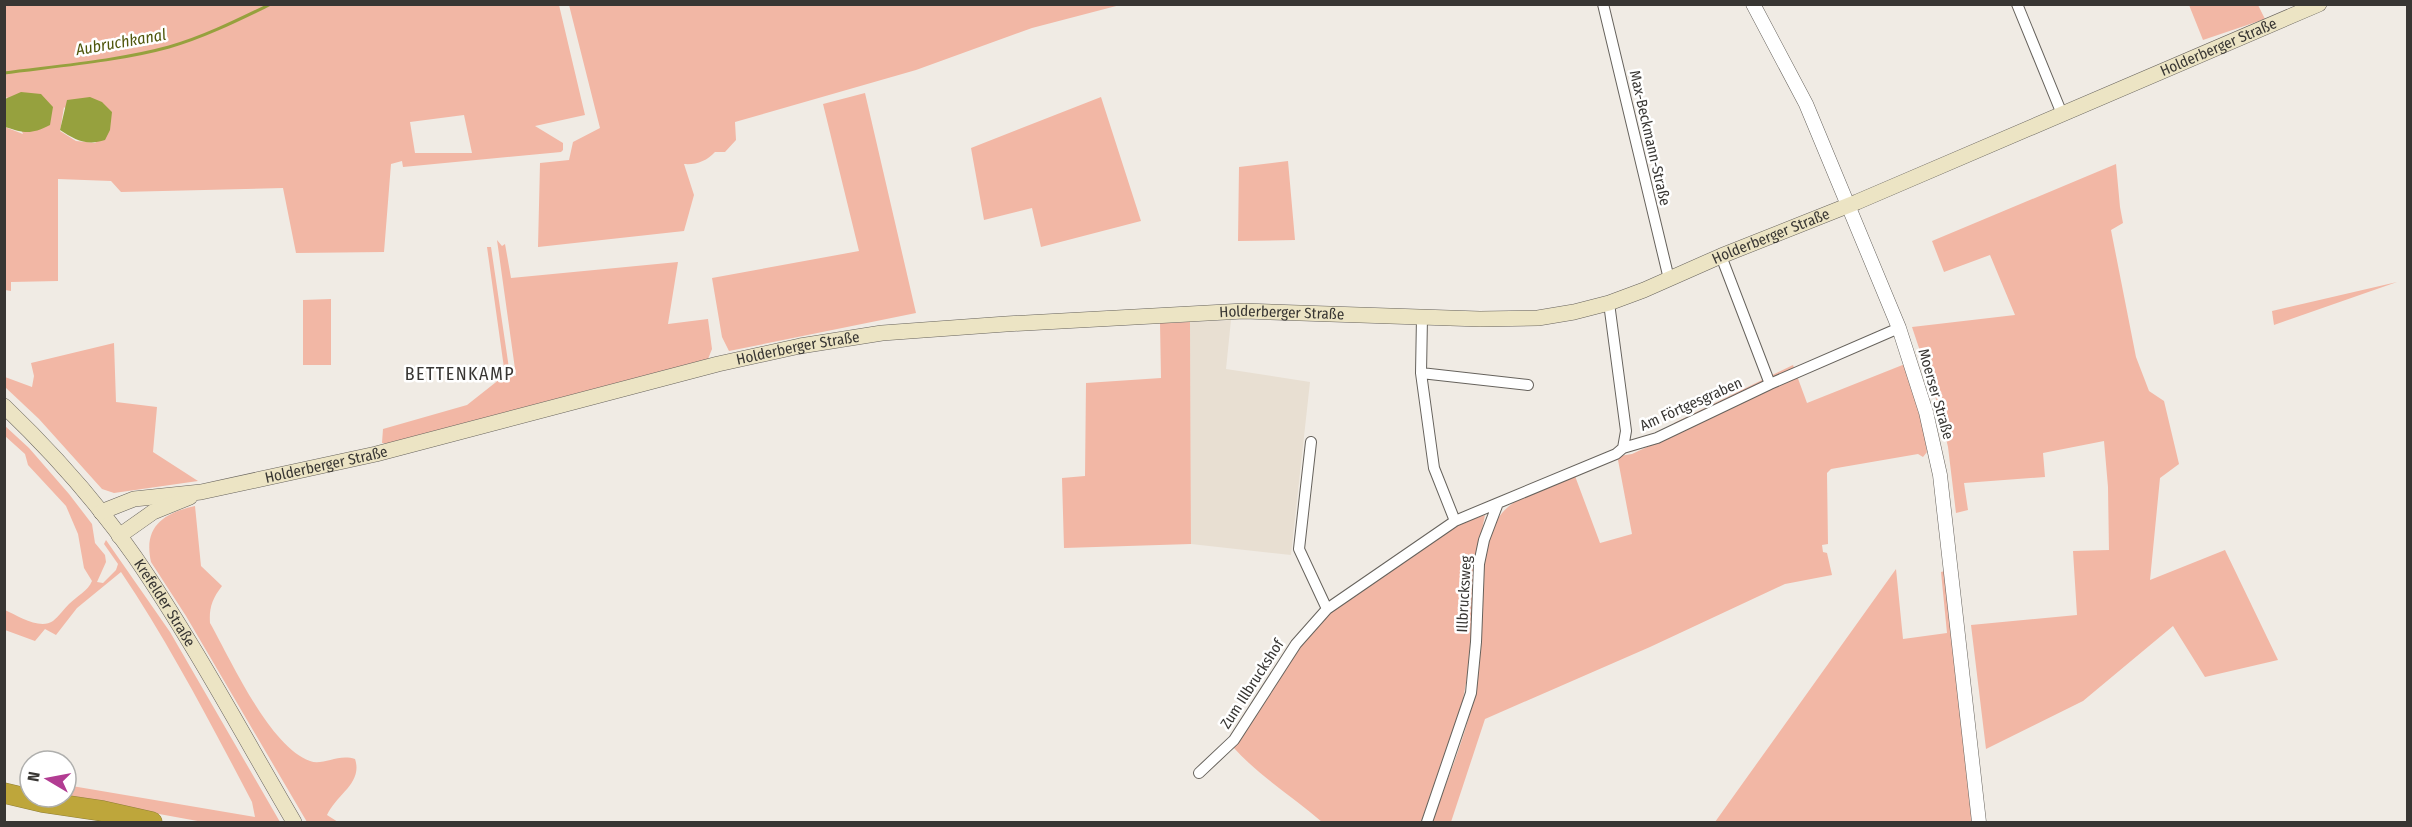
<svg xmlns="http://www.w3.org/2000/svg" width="2412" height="827" viewBox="0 0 2412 827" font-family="'Fira Sans Condensed',sans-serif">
  <rect width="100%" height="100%" fill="#f0ebe4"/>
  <path fill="#e8dfd2" d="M 1231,320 L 1226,369 L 1310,382 L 1291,555 L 1191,544 L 1190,322 Z"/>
  <path fill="#f2b7a5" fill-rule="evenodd" d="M 4,5 L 559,5 L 585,115 L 535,126 L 563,143 L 563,150 L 561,152 L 403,167 L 402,161 L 391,164 L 384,252 L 296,253 L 283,188 L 121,192 L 111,181 L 58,179 L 58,281 L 11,282 L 11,291 L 5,290 L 5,127 L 23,134 L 7,97 L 5,99 ZM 64,107 L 96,143 L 76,141 L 60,131 ZM 464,115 L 472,153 L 415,153 L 410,122 Z
    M 569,5 L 569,4 L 1120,5 L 1032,28 L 916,70 L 735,122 L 736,140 L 725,152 L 715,152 C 707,161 696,165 684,164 L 694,195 L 684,231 L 538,247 L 540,163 L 569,160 L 573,142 L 600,128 Z
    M 2189,5 L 2258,5 L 2265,19 L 2203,40 Z
    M 865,93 L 916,313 L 729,351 L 722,337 L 712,278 L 859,251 L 823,104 Z
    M 1101,97 L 1141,221 L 1041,247 L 1032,208 L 984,220 L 971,148 Z
    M 1288,161 L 1295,240 L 1238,241 L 1239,167 Z
    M 2116,164 L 2120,207 L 2123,223 L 2111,230 L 2136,357 L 2149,391 L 2164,401 L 2179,464 L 2160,478 L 2150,580 L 2225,550 L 2278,660 L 2205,677 L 2173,626 L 2083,701 L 1986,749 L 1971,625 L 2077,615 L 2073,551 L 2109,550 L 2108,487 L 2104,441 L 2043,453 L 2045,477 L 1964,483 L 1968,510 L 1956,513 L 1948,447 L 1939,408 L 1912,327 L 2015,315 L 1990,255 L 1944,272 L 1932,241 Z
    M 497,240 L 502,246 L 505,244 L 511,278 L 678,262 L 668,324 L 708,319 L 712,349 L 708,359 L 388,444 L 382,443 L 383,429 L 467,405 L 505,375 L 487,247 L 491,247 L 510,375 L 516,376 Z
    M 2397,282 L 2274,325 L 2272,311 Z
    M 331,299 L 331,365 L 303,365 L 303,300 Z
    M 1190,322 L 1191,544 L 1064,548 L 1062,478 L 1085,476 L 1086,383 L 1161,378 L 1160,323 Z
    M 114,343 L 116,402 L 157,407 L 153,452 L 198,481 L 114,493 L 102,489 L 39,419 L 5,387 L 5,377 L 32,387 L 34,376 L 31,363 Z
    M 1905,364 L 1921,412 L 1927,452 L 1923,457 L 1918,454 L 1831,469 L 1827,473 L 1828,544 L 1822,545 L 1823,552 L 1827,553 L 1832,575 L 1785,584 L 1650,647 L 1485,719 L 1451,822 L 1432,822 C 1449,774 1471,725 1478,674 C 1486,626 1470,552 1502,513 C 1519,493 1552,485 1575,476 L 1600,543 L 1632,534 L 1618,460 L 1620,456 L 1632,454 L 1677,433 L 1674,423 L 1793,365 L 1807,403 Z
    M 4,425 L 29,448 L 69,494 L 92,524 L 95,543 L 105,555 L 106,562 L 97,582 L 103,583 L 116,570 L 118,564 L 104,544 L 106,540 L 170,632 L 280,822 L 203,822 L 66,797 L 66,785 L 255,817 L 252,802 C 211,724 170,645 121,572 L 77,608 L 56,635 L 45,629 L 35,641 L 5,630 L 5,610 C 18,616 40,630 53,621 C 59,616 64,609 69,604 C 77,596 88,591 92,581 L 84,568 L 78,534 L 66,506 L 28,465 L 25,454 L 5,436 Z
    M 195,506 L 201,566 L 222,586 C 212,599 209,608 210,623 C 231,660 269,746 310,761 C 323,766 338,753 355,759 C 363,783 337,794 327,815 L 338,822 L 307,822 L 186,616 L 151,562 C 143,526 164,513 195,506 Z
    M 1485,515 L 1476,560 L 1471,656 L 1461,710 L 1421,822 L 1322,822 C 1293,797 1259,776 1233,747 L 1299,647 L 1330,611 L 1438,536 L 1461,523 Z
    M 1896,569 L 1903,639 L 1947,633 L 1941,572 L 1945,571 L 1972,822 L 1715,822 Z"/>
  <path fill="#96a13e" d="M 21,92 L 41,94 L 53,107 L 50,125 C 30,135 25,133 5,127 L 5,99 Z
    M 90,97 L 102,102 L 112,112 L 110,130 L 105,140 C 87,146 75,140 60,130 L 67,100 Z"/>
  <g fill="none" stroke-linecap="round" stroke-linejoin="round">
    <path stroke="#96a13e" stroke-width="3" d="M 4,73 C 57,66 118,61 169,47 C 204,37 238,20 271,4"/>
    <defs>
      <path id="minor" d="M 1603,4 L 1669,279
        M 2017,4 L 2062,114
        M 1422,317 L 1421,373 L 1434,468 L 1455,521
        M 1421,373 L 1528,385
        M 1770,384 L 1899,328
        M 1311,442 L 1299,549 L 1327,609
        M 1623,448 L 1657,438 L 1770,384 L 1721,256
        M 1199,773 L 1234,740 L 1296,644 L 1327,609 L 1455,521 L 1498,503
        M 1427,822 L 1471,693 L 1476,642 L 1479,564 L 1484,540 L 1498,503 L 1616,454 L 1623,448 L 1626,431 L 1609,303"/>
      <path id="tertiary" d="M 1753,4 L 1806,104 L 1899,328 L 1926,412 L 1940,475 L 1979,822"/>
      <g id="secondary">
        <path id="s1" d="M 4,406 C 52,452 97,502 135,557 C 192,640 243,735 294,822"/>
        <path id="s2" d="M 101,512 L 134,499 L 201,492 L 376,454 L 718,364 L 800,346 L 882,333 L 1006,324 L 1244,311 L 1480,319 L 1538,318 L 1574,312 L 1609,303 L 1644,290 L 1721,256 L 1857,202 L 2319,4"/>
        <path d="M 119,536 L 153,512 L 190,497"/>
      </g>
      <path id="motorway" d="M 4,793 L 42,802 L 103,811 L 152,822"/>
    </defs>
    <use href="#minor" stroke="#66625c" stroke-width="12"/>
    <use href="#tertiary" stroke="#66625c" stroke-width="15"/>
    <use href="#secondary" stroke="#66625c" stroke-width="16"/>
    <use href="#motorway" stroke="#8f7f38" stroke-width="21"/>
    <use href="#minor" stroke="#fff" stroke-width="10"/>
    <use href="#tertiary" stroke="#fff" stroke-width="14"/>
    <use href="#secondary" stroke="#ece4c4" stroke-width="15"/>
    <use href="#motorway" stroke="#bea63b" stroke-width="20"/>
  </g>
  <g text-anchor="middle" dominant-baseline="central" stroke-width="5" stroke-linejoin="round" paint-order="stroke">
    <g font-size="15" fill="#383633" stroke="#fff">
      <text stroke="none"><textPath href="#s2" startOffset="2193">Holderberger Straße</textPath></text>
      <text transform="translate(1650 138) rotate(77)">Max-Beckmann-Straße</text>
      <text stroke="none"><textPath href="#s2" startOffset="1707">Holderberger Straße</textPath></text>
      <text stroke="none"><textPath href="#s2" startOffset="1203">Holderberger Straße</textPath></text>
      <text stroke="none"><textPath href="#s2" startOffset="717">Holderberger Straße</textPath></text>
      <text transform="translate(1936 394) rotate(74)">Moerser Straße</text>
      <text transform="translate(1691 404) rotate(-24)">Am Förtgesgraben</text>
      <text stroke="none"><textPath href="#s2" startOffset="231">Holderberger Straße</textPath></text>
      <text transform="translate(1464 594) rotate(-87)">Illbrucksweg</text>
      <text stroke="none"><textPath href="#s1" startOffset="255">Krefelder Straße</textPath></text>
      <text transform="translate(1252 684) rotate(-57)">Zum Illbruckshof</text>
    </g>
    <g font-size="16" font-style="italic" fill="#4f560b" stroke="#fff">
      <text transform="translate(121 42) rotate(-10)">Aubruchkanal</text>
    </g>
    <g font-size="18" letter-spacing="1.5" fill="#383633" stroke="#fff">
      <text x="460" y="374">BETTENKAMP</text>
    </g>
  </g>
  <rect width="2412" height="827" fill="none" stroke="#383633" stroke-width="12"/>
  <g transform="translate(48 779) rotate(280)"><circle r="28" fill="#ffffff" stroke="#afafad" stroke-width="1.5"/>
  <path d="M0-4.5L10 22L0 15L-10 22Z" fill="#b23c92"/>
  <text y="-9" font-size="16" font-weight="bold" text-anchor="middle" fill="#383633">N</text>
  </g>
</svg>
